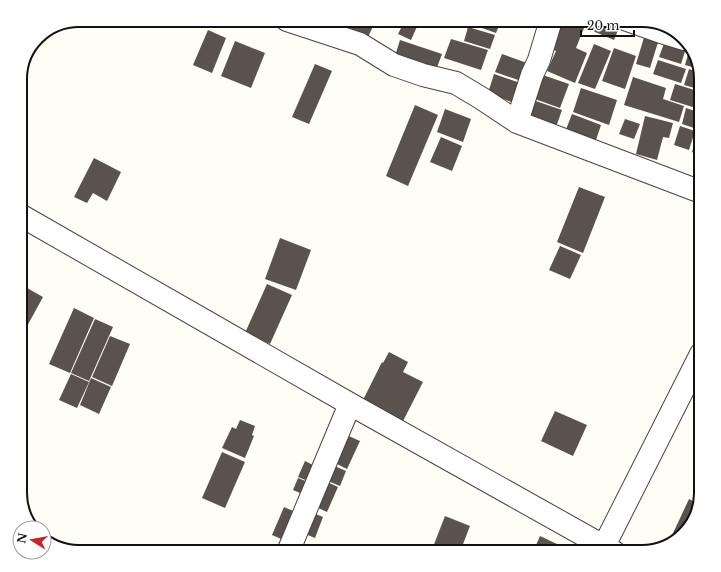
<svg xmlns="http://www.w3.org/2000/svg" width="721" height="572" viewBox="0 0 721 572" font-family="'Libre Baskerville',serif">
  <rect width="100%" height="100%" fill="#fffdf5"/>
  <path fill="#5a524d" d="M 330,20 L 347,20 L 344,26 Z
    M 349,20 L 376,20 L 368,37 L 346,27 Z
    M 405,20 L 420,20 L 411,40 L 398,34 Z
    M 459,20 L 498,20 L 501,21 L 496,33 Z
    M 560,20 L 566,20 L 584,28 L 576,48 L 587,53 L 575,83 L 547,71 L 556,51 L 549,48 Z
    M 567,20 L 615,20 L 621,23 L 614,40 Z
    M 468,27 L 495,35 L 490,49 L 464,41 Z
    M 208,30 L 226,38 L 212,73 L 193,65 Z
    M 45,33 L 39,47 L 34,46 L 40,35 Z
    M 645,34 L 659,39 L 650,68 L 636,64 Z
    M 666,38 L 687,45 L 681,64 L 659,57 Z
    M 451,39 L 488,50 L 481,70 L 444,58 Z
    M 400,40 L 442,54 L 436,70 L 395,56 Z
    M 235,41 L 265,53 L 251,88 L 221,76 Z
    M 594,44 L 611,51 L 595,89 L 578,83 Z
    M 690,47 L 695,53 L 699,69 L 685,65 Z
    M 614,48 L 636,56 L 625,89 L 602,81 Z
    M 502,54 L 533,65 L 527,83 L 495,72 Z
    M 658,60 L 686,69 L 681,83 L 653,74 Z
    M 315,64 L 332,71 L 309,124 L 292,117 Z
    M 689,69 L 700,73 L 701,80 L 698,89 L 684,85 Z
    M 494,74 L 526,85 L 519,105 L 488,93 Z
    M 540,74 L 569,84 L 560,108 L 532,98 Z
    M 633,77 L 666,88 L 663,99 L 684,106 L 679,122 L 624,105 Z
    M 675,84 L 701,92 L 701,103 L 699,109 L 670,100 Z
    M 581,88 L 617,100 L 609,125 L 573,112 Z
    M 527,98 L 562,110 L 555,130 L 520,117 Z
    M 415,105 L 438,115 L 408,186 L 386,176 Z
    M 686,108 L 701,113 L 697,129 L 682,124 Z
    M 445,109 L 471,119 L 463,142 L 437,132 Z
    M 572,114 L 601,125 L 595,143 L 565,132 Z
    M 645,116 L 673,123 L 669,138 L 663,137 L 657,160 L 636,154 Z
    M 625,119 L 640,124 L 634,139 L 619,134 Z
    M 680,126 L 695,131 L 689,150 L 674,145 Z
    M 697,134 L 701,135 L 701,155 L 692,152 Z
    M 441,137 L 462,146 L 452,171 L 430,162 Z
    M 94,158 L 121,172 L 107,201 L 93,193 L 87,203 L 74,197 Z
    M 579,187 L 605,197 L 583,253 L 557,242 Z
    M 280,238 L 311,250 L 296,290 L 265,279 Z
    M 560,246 L 581,255 L 570,279 L 549,270 Z
    M 20,284 L 43,297 L 20,339 Z
    M 267,284 L 292,295 L 270,344 L 245,333 Z
    M 74,308 L 94,318 L 70,373 L 49,364 Z
    M 95,319 L 113,327 L 89,381 L 71,373 Z
    M 110,336 L 130,344 L 112,386 L 92,377 Z
    M 389,352 L 408,362 L 403,372 L 423,382 L 401,425 L 361,404 L 382,362 L 383,363 Z
    M 71,374 L 89,382 L 77,408 L 59,400 Z
    M 91,378 L 111,387 L 99,414 L 80,405 Z
    M 555,411 L 587,425 L 573,456 L 541,441 Z
    M 240,420 L 255,426 L 252,435 L 254,436 L 245,458 L 222,448 L 232,427 L 236,429 Z
    M 342,433 L 360,441 L 347,469 L 329,460 Z
    M 222,452 L 245,462 L 225,508 L 202,498 Z
    M 305,461 L 319,468 L 313,483 L 298,477 Z
    M 330,464 L 346,471 L 340,486 L 323,479 Z
    M 298,478 L 313,484 L 307,496 L 293,490 Z
    M 325,481 L 338,487 L 327,512 L 314,506 Z
    M 689,499 L 697,503 L 687,532 L 667,546 Z
    M 284,507 L 300,514 L 288,542 L 272,535 Z
    M 306,510 L 323,517 L 315,538 L 298,531 Z
    M 445,516 L 470,526 L 460,552 L 431,552 Z
    M 540,536 L 559,545 L 556,552 L 533,552 Z"/>
  <g fill="none" stroke-linecap="round" stroke-linejoin="round">
    <defs>
      <path id="minor" d="M 287,20 L 360,44 L 394,65 L 423,75 L 456,83 L 481,98 L 517,122 L 701,192
        M 627,20 L 661,32 L 684,39
        M 517,122 L 532,75 L 539,60 L 551,20
        M 20,215 L 350,404 L 614,552
        M 604,546 L 701,354
        M 288,552 L 350,404"/>
    </defs>
    <use href="#minor" stroke="#444" stroke-width="24"/>
    <use href="#minor" stroke="#fff" stroke-width="22"/>
  </g>
  <path d="M0 0H721V572H0ZM79 27H642A52 52 0 0 1 694 79V493A52 52 0 0 1 642 545H79A52 52 0 0 1 27 493V79A52 52 0 0 1 79 27Z" fill="#fff" fill-rule="evenodd"/>
  <path fill="none" stroke="#111" stroke-width="2" d="M79 27H642A52 52 0 0 1 694 79V493A52 52 0 0 1 642 545H79A52 52 0 0 1 27 493V79A52 52 0 0 1 79 27Z"/>
  <g transform="translate(32 540) rotate(281)"><circle r="19" fill="#ffffff" stroke="#a0a0a0"/>
  <path d="M0-3L7 15L0 10L-7 15Z" fill="#c4262e"/>
  <text y="-6" font-size="11" font-weight="bold" text-anchor="middle" fill="#111111">N</text>
  </g>
  <path d="M581 30v6h53v-6" fill="none" stroke="#111111" stroke-width="2"/>
  <text x="587" y="30" font-size="12" fill="#111111" stroke="#ffffff" stroke-width="3" paint-order="stroke">20 m</text>
</svg>
